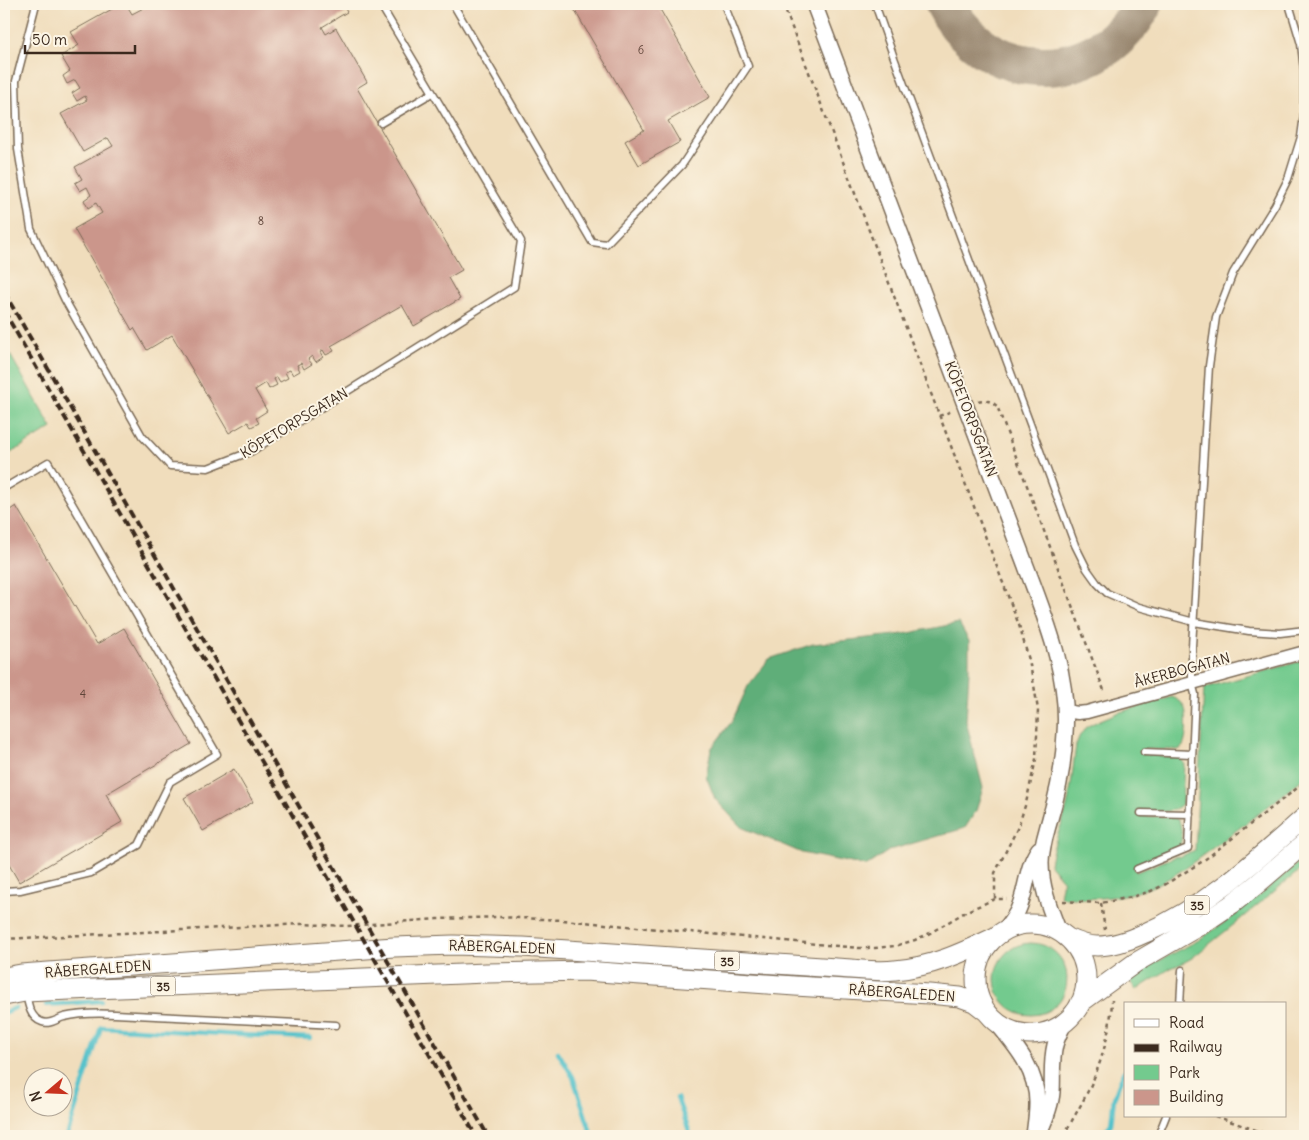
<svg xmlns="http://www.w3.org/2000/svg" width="1309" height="1140" viewBox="0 0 1309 1140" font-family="Delius,sans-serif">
  <rect width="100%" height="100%" fill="#fcf5e5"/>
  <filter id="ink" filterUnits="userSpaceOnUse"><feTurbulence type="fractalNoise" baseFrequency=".02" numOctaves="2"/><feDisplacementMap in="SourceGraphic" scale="10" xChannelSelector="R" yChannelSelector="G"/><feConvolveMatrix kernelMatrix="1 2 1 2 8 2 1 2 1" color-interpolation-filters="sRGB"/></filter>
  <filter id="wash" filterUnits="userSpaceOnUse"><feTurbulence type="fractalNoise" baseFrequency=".0096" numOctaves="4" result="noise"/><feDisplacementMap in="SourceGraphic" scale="20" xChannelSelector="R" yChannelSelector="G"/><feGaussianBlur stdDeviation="1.12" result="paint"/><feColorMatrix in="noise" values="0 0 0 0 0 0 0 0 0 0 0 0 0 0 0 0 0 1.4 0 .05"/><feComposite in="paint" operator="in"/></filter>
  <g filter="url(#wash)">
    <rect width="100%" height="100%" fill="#f0ddbc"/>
    <path fill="#73ca8e" stroke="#577a56" d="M 4,344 L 52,428 L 4,457 Z
      M 1305,660 L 1305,777 C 1276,801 1245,824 1214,847 C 1192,863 1170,881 1143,890 C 1115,899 1088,900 1060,897 L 1063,880 L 1050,865 C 1052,845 1062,826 1067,806 C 1072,787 1073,764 1076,745 L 1079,737 L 1086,727 L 1098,721 L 1117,713 L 1172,697 C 1177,699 1181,701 1184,706 C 1188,713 1187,740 1183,746 C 1181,749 1180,749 1177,750 L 1141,749 L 1141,754 L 1181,758 L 1184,764 L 1182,804 C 1171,816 1152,810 1138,810 L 1138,816 L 1174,817 L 1179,820 C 1182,828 1183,843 1178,849 L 1134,867 L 1136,872 L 1177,856 L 1179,857 L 1195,850 L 1204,688 Z
      M 1305,857 L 1305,866 L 1237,922 L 1192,958 L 1181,964 L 1171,968 L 1136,990 L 1129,980 L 1153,964 L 1199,940 L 1228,920 L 1270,887 Z
      M995 979a36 36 0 1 1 72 0a36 36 0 1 1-72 0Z"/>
    <path fill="#5eae79" stroke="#4c6c4c" d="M 959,623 L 969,641 L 969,671 L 966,721 L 983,788 L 976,811 L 965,828 L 890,850 L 866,866 L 802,853 L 741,827 L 715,799 L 706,776 L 711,749 L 732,721 L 748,686 L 769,659 L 813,644 L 904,634 Z"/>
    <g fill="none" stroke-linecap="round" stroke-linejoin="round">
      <path stroke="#53c1ca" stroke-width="4.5" d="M 46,1005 L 101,1001
        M 4,1013 L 15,1008
        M 558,1052 L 573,1077 L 592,1136
        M 677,1098 L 691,1136
        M 67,1136 L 101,1027 L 242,1035 L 310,1038
        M 1101,1136 L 1111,1124 L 1114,1098 L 1124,1071"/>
      <path stroke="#96846d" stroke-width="40" d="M 945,4 C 975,64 1049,85 1105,47 C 1121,37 1134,20 1143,4"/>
    </g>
    <g id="blocks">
      <path fill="#cb968b" d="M 121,4 L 126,4 L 132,14 L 151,4 L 342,4 L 347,12 L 322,27 L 326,34 L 336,28 L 367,82 L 357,88 L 462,270 L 448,278 L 460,299 L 414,326 L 402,305 L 331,346 L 334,351 L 326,355 L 323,350 L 320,352 L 323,357 L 316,362 L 312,356 L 308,359 L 312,364 L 304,369 L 301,363 L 297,365 L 300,371 L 293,375 L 290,370 L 285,372 L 288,378 L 280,382 L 277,377 L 274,379 L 277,385 L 269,389 L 266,383 L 255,390 L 267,411 L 256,418 L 259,423 L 251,427 L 248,422 L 229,433 L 172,335 L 147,350 L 134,328 L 132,330 L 74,229 L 102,213 L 96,203 L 88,208 L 84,200 L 91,195 L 87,187 L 80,191 L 75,183 L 82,179 L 75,167 L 113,146 L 108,138 L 83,152 L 61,114 L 87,100 L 85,96 L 77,101 L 72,93 L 80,88 L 75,80 L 67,84 L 63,76 L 70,71 L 61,56 L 79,45 L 71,32 Z
        M 571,4 L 657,4 L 710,97 L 668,121 L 680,142 L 639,165 L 625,141 L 644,130 Z
        M 16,506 L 97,644 L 124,628 L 191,744 L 106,794 L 122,822 L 19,882 L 4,856 L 4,514 Z
        M 234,769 L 253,802 L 203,831 L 184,798 Z"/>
    </g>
  </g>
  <g filter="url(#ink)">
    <use href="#blocks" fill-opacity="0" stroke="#7a6955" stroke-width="1"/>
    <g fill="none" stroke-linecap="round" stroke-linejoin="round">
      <defs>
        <path id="service" d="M 36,4 L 16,81 L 18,149 L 31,229 L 65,300 L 142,436 L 170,466 L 208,468 L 252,451 L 514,287 L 521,241 L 380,4
          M 453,4 L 592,242 L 606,244 L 682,165 L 748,66 L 724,4
          M 875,4 L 893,55 L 1075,545 L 1087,569 L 1097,583 L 1107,593 L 1139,607 L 1194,622 L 1249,631 L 1280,633 L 1305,630
          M 381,123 L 432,93
          M 4,488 L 48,462 L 217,754 L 170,782 L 139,845 L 91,873 L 20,890 L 4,891
          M 1144,752 L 1192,754
          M 1141,813 L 1190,814
          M 1137,869 L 1188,848 L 1195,694 L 1192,683 L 1192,646 L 1209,366 L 1216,317 L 1233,273 L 1275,205 L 1288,179 L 1301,137 L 1304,115 L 1304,70 L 1301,44 L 1289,4
          M 26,993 C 28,1004 30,1018 42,1022 C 50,1025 57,1019 64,1017 C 81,1013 98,1013 115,1014 L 336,1025
          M 1180,1004 L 1182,970
          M 1158,1136 L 1166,1116"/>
        <path id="minor" d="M 1065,711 L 1078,713 L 1087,712 L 1305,652"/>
        <path id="tertiary" d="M 814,4 L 1032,582 C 1050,630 1069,680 1065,733 C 1064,761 1059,788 1051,815 C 1047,831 1041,846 1041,863 C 1041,888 1050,909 1059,932
          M 1005,930 C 1009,924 1015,917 1018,910 C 1027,890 1026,867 1039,849
          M 996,1022 C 1016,1046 1038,1071 1037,1105 C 1037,1115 1035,1126 1034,1136
          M 1039,1133 C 1045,1120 1051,1106 1052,1092 C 1053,1076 1051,1061 1055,1045 C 1057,1037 1061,1030 1064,1023"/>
        <path id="primary" d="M976 979a55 55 0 1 1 110 0a55 55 0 1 1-110 0Z
          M 1068,938 C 1077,942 1087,946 1097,946 C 1114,946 1130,940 1145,933 C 1206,907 1255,861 1305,817
          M 4,977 L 21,974 L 394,947 L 453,945 L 523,947 L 851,969 C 865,970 880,972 895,970 C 931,967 962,953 995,937
          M 4,996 L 25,992 L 70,990 L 486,973 L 585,971 L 795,986 L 929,994 L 960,997 L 974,1002 L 987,1012
          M 1080,1003 L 1135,963 L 1204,923 L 1232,904 L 1256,885 L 1305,843"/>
      </defs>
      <use href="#service" stroke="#7a6955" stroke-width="9"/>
      <use href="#minor" stroke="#7a6955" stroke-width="15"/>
      <use href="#tertiary" stroke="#7a6955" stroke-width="18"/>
      <use href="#primary" stroke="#7a6955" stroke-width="21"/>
      <path stroke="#7a6955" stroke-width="2.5" stroke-dasharray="4 4" stroke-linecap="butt" d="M 783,4 L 1019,625 L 1029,660 L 1034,685 L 1038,710 L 1036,759 L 1026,803 L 1018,827 L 995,873 L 995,899
        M 978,401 C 985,399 991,401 997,406 L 1105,693
        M 939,416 L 952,411
        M 1063,901 L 1101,903 L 1132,897 L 1151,891 L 1166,884 L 1203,861 L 1305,782
        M 1101,903 L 1105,930
        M 4,939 L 301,924 L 347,926 L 437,919 L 499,917 L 563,920 L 859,948 L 875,948 L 895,946 L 915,940 L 930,933 L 967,911 L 995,899 L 1007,899
        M 1215,1116 L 1273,1136
        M 1064,1136 C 1071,1121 1081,1106 1088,1091 C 1101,1065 1111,1030 1112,1000"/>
      <use href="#service" stroke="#fff" stroke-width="6"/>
      <use href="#minor" stroke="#fff" stroke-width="12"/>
      <use href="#tertiary" stroke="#fff" stroke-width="15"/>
      <use href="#primary" stroke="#fff" stroke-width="19"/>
      <path stroke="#3b2a1e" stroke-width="4" stroke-dasharray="8 4" stroke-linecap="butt" d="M 4,292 L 488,1136
        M 4,311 L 476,1136"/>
    </g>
  </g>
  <g text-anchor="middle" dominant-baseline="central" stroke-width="4" stroke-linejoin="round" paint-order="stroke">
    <g font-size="11" fill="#5f4539">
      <text x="641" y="50">6</text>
      <text x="261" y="221">8</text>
      <text x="83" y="694">4</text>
    </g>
    <g fill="#fcf5e5" stroke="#75675a" stroke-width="1">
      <rect x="1184.5" y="895.5" width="25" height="19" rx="4"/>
      <rect x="714.5" y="951.5" width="25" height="19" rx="4"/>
      <rect x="150.5" y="976.5" width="25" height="19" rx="4"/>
    </g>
    <g font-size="12" font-weight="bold" fill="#3b2a1e">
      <text x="1197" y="905">35</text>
      <text x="727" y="961">35</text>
      <text x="163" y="986">35</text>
    </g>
    <g font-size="14" fill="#3b2a1e" stroke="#fcf5e5">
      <text transform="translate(971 419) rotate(69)">KÖPETORPSGATAN</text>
      <text transform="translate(294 423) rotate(-31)">KÖPETORPSGATAN</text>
      <text transform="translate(1182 670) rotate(-15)">ÅKERBOGATAN</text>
      <text transform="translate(502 947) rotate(2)">RÅBERGALEDEN</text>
      <text transform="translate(98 969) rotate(-4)">RÅBERGALEDEN</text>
      <text transform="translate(902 993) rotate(4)">RÅBERGALEDEN</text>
    </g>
  </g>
  <rect width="1309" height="1140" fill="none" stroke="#fcf5e5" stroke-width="20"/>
  <rect x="1124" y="1002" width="162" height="115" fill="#fcf5e5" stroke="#afa495"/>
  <rect x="1134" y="1019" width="25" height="8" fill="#ffffff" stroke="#afa495"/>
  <text x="1169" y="1028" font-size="15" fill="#3b2a1e">Road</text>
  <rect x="1134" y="1044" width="25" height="8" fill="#3b2a1e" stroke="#afa495"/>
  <text x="1169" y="1052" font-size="15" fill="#3b2a1e">Railway</text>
  <rect x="1134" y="1065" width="25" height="15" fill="#73ca8e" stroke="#afa495"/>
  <text x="1169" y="1078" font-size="15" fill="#3b2a1e">Park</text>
  <rect x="1134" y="1090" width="25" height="15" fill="#cb968b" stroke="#afa495"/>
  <text x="1169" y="1102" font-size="15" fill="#3b2a1e">Building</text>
  <g transform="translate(48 1092) rotate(251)"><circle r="24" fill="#fcf5e5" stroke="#afa495"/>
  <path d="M0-4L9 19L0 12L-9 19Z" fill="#c8321e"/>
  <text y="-8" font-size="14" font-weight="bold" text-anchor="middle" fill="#3b2a1e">N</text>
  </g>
  <path d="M25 45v8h110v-8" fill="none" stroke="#3b2a1e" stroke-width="2.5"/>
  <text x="32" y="45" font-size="15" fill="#3b2a1e" stroke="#fcf5e5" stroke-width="4" paint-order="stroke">50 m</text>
</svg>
